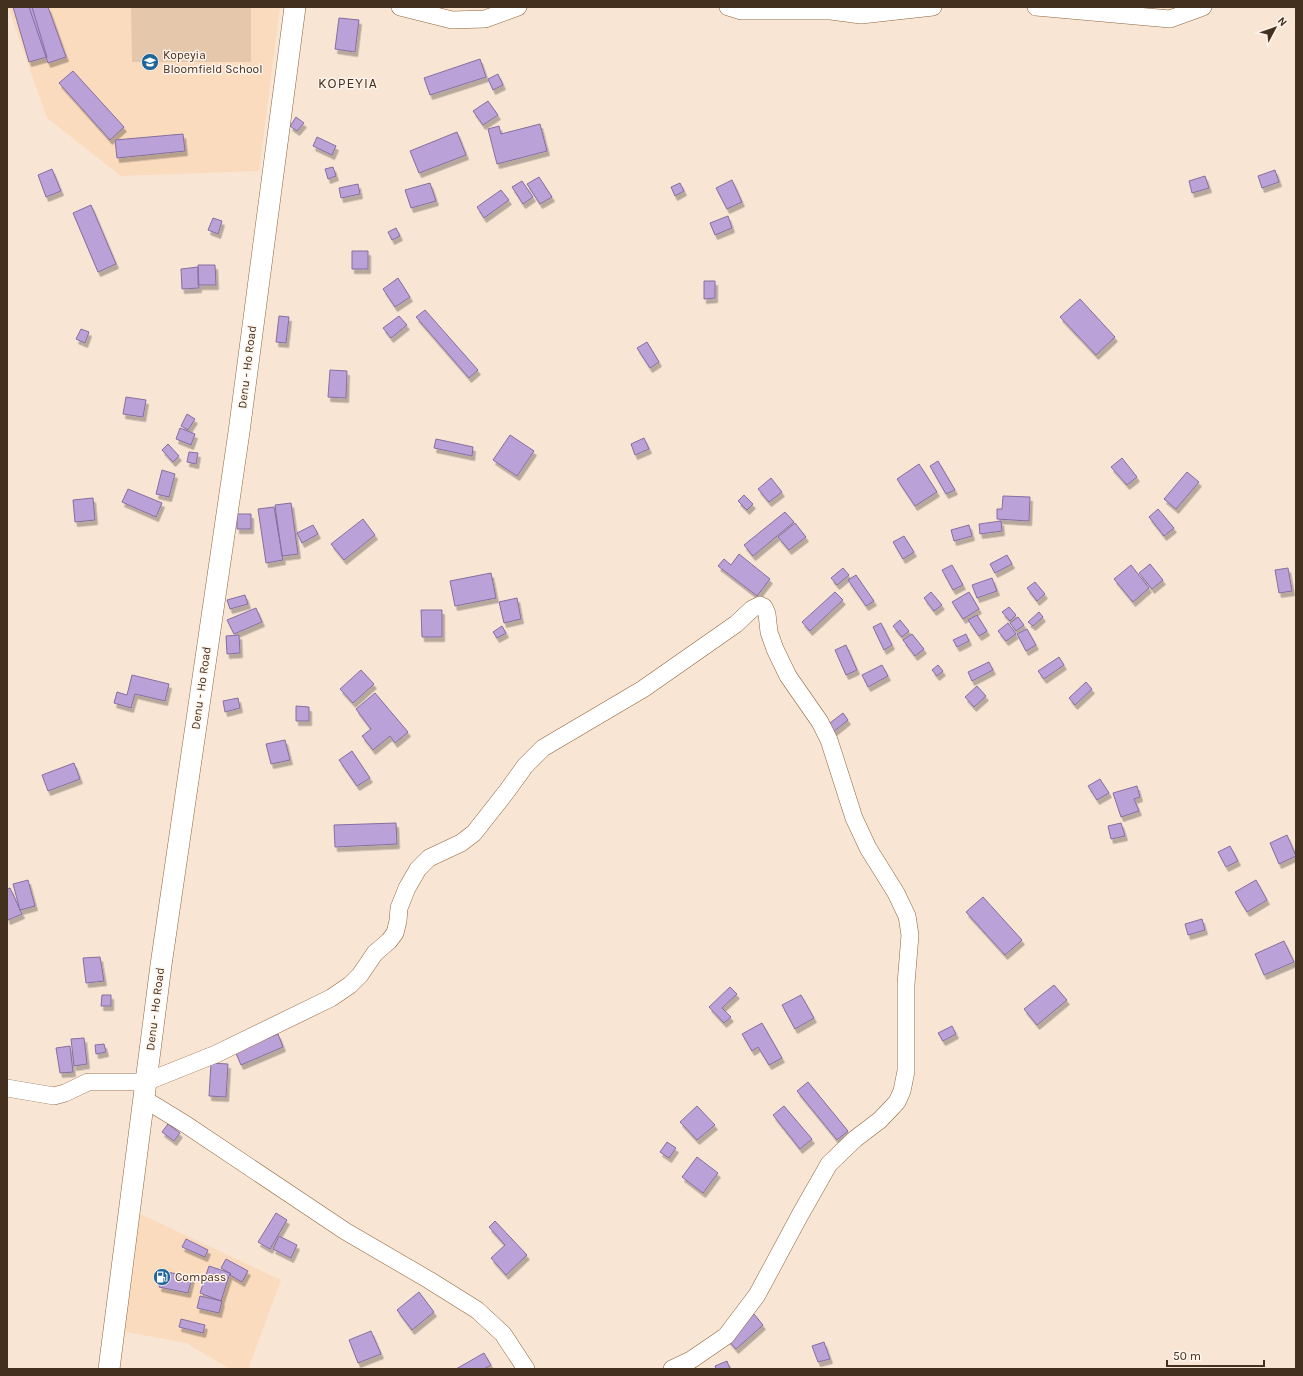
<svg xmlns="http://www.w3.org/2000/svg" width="1303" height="1376" viewBox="0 0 1303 1376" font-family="Karla,sans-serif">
  <defs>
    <filter id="shadow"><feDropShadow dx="2.5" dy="4.5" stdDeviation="0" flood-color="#0004"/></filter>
  </defs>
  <rect width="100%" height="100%" fill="#f8e5d4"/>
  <path fill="#fbdbbd" d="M 8,7 L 280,7 L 259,171 L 121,176 L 47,118 Z
    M 134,1211 L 281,1280 L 248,1369 L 230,1369 L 186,1343 L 121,1331 Z"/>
  <path fill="#e5c7ac" d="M 131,7 L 251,7 L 251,62 L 132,62 Z"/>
  <path fill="#baa2d8" stroke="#856ea0" filter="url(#shadow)" d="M 13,7 L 32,7 L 47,57 L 29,62 Z
    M 29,7 L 48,7 L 66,57 L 48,63 Z
    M 339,18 L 359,20 L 355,52 L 335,49 Z
    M 480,59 L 486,77 L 430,95 L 424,78 Z
    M 73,71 L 124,127 L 110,140 L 59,83 Z
    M 498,74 L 503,85 L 493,90 L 488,79 Z
    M 488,101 L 498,115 L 483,125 L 473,111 Z
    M 296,117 L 304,123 L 297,131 L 290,126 Z
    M 540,124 L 547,151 L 497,164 L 488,129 L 499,126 L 501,134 Z
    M 457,132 L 466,155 L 419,173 L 410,151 Z
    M 183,134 L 185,151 L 117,158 L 115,140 Z
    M 317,137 L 336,146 L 332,155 L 313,146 Z
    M 333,167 L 336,176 L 328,179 L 325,169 Z
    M 52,169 L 61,191 L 46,197 L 38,175 Z
    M 1275,170 L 1279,182 L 1262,188 L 1258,176 Z
    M 1205,176 L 1209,188 L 1192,193 L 1189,181 Z
    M 539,177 L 552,197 L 540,204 L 527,184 Z
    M 732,180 L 742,202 L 727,209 L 716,188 Z
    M 522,181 L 533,197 L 523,204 L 512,187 Z
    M 430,183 L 436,201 L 411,208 L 405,190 Z
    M 680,183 L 684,191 L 675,196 L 671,187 Z
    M 358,184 L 360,194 L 341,198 L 339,188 Z
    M 501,190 L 509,200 L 484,218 L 477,207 Z
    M 91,205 L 116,264 L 98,272 L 73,213 Z
    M 728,216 L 732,228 L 715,235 L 710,223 Z
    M 213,218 L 222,221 L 218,234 L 208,230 Z
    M 396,228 L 400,236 L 392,240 L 388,232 Z
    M 352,251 L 368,251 L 368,269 L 352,269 Z
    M 198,265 L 215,265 L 216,285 L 198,285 Z
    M 198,267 L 199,288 L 182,289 L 181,269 Z
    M 398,278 L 410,297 L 395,307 L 383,289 Z
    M 704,281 L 715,281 L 715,298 L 704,299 Z
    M 1080,299 L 1115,337 L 1096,355 L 1060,317 Z
    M 425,310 L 478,370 L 469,378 L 416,317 Z
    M 279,316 L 289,317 L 286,343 L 276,342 Z
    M 399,316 L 407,325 L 391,338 L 383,328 Z
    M 81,329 L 89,332 L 85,343 L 76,339 Z
    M 647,342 L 659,362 L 650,368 L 637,348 Z
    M 330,370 L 347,371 L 346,398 L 328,397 Z
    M 126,397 L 146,400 L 143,417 L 123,414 Z
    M 187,414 L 195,419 L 188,430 L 181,426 Z
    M 180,428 L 195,434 L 191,445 L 176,439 Z
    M 510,435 L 534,451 L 517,476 L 493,460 Z
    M 644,438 L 649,449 L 635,455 L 631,444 Z
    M 436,439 L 473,447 L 472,456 L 434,448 Z
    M 168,444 L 179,456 L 173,462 L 162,450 Z
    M 189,452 L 198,453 L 196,464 L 187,462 Z
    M 1122,458 L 1137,477 L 1127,485 L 1111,467 Z
    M 938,461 L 955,490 L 946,494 L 930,466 Z
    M 919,464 L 937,492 L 915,506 L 897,479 Z
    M 162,470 L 175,474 L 169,497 L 156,494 Z
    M 1187,472 L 1199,482 L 1176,509 L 1164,499 Z
    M 771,478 L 782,492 L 769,502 L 758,489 Z
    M 128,489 L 162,503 L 156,517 L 122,502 Z
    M 744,495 L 753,504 L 747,510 L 738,501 Z
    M 1003,496 L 1030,497 L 1029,521 L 997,519 L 997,509 L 1002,509 Z
    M 93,498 L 95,520 L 75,522 L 73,500 Z
    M 291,503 L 298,554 L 282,556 L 275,505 Z
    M 274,507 L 283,560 L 266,563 L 258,509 Z
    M 1158,509 L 1174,528 L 1164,536 L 1149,517 Z
    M 785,512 L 794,522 L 753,556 L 744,545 Z
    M 237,514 L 251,514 L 251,529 L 237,529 Z
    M 363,519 L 375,535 L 344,560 L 331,544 Z
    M 1001,521 L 1002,531 L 980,534 L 979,524 Z
    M 795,523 L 806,537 L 789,550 L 778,537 Z
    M 313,525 L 318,534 L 302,543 L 297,533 Z
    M 969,525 L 972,536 L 954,541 L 951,530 Z
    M 904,536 L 914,552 L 903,559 L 893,542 Z
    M 739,554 L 770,579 L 757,596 L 718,566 L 724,559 L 731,565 Z
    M 1007,555 L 1012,564 L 995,573 L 990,564 Z
    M 1150,564 L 1163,580 L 1152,589 L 1139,573 Z
    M 952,565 L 963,585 L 953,590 L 942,570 Z
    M 1131,565 L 1149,588 L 1133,602 L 1114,579 Z
    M 843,568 L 849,575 L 837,585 L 831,578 Z
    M 1288,568 L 1292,591 L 1279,593 L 1275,570 Z
    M 491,573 L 496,598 L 455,606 L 450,581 Z
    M 856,575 L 874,601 L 866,606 L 848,580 Z
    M 992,578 L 997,591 L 977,598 L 972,585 Z
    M 1035,582 L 1045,594 L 1037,601 L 1027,588 Z
    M 835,592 L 843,600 L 810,631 L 802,622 Z
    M 931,592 L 942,605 L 934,611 L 924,598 Z
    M 969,592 L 979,609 L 963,619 L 952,602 Z
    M 245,595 L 248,604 L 230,609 L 227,600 Z
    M 517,598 L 521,619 L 504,623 L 499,602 Z
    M 1009,607 L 1016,615 L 1010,621 L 1002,612 Z
    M 256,608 L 262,622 L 234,634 L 227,620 Z
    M 421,610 L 442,610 L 442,637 L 422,637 Z
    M 1039,612 L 1043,617 L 1033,626 L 1028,622 Z
    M 977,615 L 987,631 L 979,636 L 968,620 Z
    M 1018,617 L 1024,625 L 1016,631 L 1010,623 Z
    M 900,620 L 909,631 L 902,637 L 893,626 Z
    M 881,623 L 892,645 L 884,650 L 873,627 Z
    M 1008,623 L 1016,634 L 1006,641 L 998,631 Z
    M 502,626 L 506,633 L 497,638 L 493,632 Z
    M 1027,629 L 1036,645 L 1026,651 L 1017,634 Z
    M 912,634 L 924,649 L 915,656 L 903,640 Z
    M 966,634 L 969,641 L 957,647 L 953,640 Z
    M 239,635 L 240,653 L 227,654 L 226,636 Z
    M 846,645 L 857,670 L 846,675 L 835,650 Z
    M 1059,657 L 1064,665 L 1044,679 L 1038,671 Z
    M 989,662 L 993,670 L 972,681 L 968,672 Z
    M 882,665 L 888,676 L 868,687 L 862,675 Z
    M 938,665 L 943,671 L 937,676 L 932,670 Z
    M 361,670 L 374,684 L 353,703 L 340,689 Z
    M 132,675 L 169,684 L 165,701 L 135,694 L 131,708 L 114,703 L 117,692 L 127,695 Z
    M 1086,682 L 1092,689 L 1075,705 L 1069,698 Z
    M 977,686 L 986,696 L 974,707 L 965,697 Z
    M 375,693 L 408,732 L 395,743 L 390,736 L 373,750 L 362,736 L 371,729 L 356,709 Z
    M 238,698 L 240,708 L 225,712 L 223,701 Z
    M 296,706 L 309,707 L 309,721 L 296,721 Z
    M 843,713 L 848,720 L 832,733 L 826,726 Z
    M 285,740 L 290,760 L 271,764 L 266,744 Z
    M 352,751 L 370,778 L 357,786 L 339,760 Z
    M 74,763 L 80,779 L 48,791 L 42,775 Z
    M 1100,779 L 1109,793 L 1097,800 L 1088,786 Z
    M 1137,786 L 1140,797 L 1134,799 L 1139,811 L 1121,817 L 1113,793 Z
    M 396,823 L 397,844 L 335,847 L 334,825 Z
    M 1121,823 L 1125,836 L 1111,839 L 1108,826 Z
    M 1287,835 L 1296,856 L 1279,864 L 1270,843 Z
    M 1230,846 L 1238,861 L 1226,867 L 1218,852 Z
    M 28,880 L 35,906 L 20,910 L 13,884 Z
    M 1256,880 L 1267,900 L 1247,912 L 1235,892 Z
    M 10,888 L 22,914 L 8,920 L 7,918 L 7,889 Z
    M 983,897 L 1022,940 L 1005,955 L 966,912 Z
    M 1202,919 L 1205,930 L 1188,935 L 1185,924 Z
    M 1284,941 L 1294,962 L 1264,975 L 1255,954 Z
    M 100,957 L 104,981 L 86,983 L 83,958 Z
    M 1054,985 L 1067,1000 L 1037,1025 L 1024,1009 Z
    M 730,987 L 737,994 L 722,1008 L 731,1017 L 724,1023 L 709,1007 Z
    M 102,995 L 111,995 L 111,1006 L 101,1006 Z
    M 801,995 L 814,1018 L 795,1029 L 782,1005 Z
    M 762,1023 L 782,1058 L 769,1065 L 758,1047 L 752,1051 L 742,1034 Z
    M 952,1026 L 956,1034 L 943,1041 L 938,1033 Z
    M 278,1034 L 283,1047 L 241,1065 L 235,1051 Z
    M 84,1038 L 87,1064 L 74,1066 L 71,1039 Z
    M 104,1044 L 106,1052 L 96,1054 L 95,1045 Z
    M 70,1046 L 73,1072 L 60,1073 L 56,1048 Z
    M 211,1063 L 228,1064 L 226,1097 L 209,1096 Z
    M 808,1082 L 848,1131 L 837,1140 L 797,1091 Z
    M 697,1106 L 715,1125 L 697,1140 L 680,1122 Z
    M 784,1106 L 812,1139 L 800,1149 L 773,1115 Z
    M 168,1124 L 180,1133 L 174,1141 L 162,1132 Z
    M 667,1142 L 676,1148 L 669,1158 L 660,1152 Z
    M 697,1157 L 718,1173 L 703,1193 L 682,1177 Z
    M 276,1213 L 287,1220 L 270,1249 L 258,1242 Z
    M 495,1221 L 527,1255 L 506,1275 L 491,1258 L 505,1245 L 489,1227 Z
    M 279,1236 L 297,1245 L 291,1258 L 273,1249 Z
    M 186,1239 L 208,1250 L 205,1257 L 182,1247 Z
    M 226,1259 L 248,1271 L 242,1282 L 230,1275 L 231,1274 L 221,1268 Z
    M 209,1266 L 230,1273 L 221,1301 L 200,1293 Z
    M 162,1271 L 192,1277 L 188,1293 L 159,1287 Z
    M 419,1292 L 434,1312 L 412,1330 L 397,1310 Z
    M 200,1296 L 222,1301 L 219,1313 L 197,1308 Z
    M 754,1314 L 763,1325 L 736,1349 L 727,1339 Z
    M 181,1319 L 205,1325 L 203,1333 L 179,1327 Z
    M 371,1331 L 381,1354 L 358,1363 L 349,1340 Z
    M 824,1342 L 830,1359 L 818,1362 L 812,1346 Z
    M 484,1353 L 491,1365 L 484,1369 L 456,1369 Z
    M 727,1361 L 730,1369 L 716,1369 L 715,1366 Z"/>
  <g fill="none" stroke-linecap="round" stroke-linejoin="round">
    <defs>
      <path id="minor" d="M 400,7 L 452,20 L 485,19 L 518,7
        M 728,7 L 741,11 L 831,11 L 861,15 L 933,7
        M 1036,7 L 1170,19 L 1203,7
        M 7,1088 L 54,1096 L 65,1093 L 88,1082 L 146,1082 L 216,1054 L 331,998 L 350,985 L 360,975 L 375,953 L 389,941 L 395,933 L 398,921 L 399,908 L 407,888 L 418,869 L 429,858 L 461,843 L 474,833 L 507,791 L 525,766 L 543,748 L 643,689 L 736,624 L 752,609 L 760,605 L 764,607 L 767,614 L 769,632 L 775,649 L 788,676 L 820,722 L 829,740 L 854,818 L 868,848 L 896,893 L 907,916 L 910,935 L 906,984 L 906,1071 L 902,1091 L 897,1102 L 880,1120 L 855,1139 L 829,1164 L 800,1215 L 757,1295 L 726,1336 L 691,1360 L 672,1369
        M 144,1099 L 185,1124 L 345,1231 L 429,1280 L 477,1310 L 503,1334 L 526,1369"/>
      <path id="major" d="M 109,1369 L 161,965 L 239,432 L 295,7"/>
    </defs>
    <use href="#minor" stroke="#8f653c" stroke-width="18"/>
    <use href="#major" stroke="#8f653c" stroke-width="22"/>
    <use href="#minor" stroke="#fff" stroke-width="17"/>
    <use href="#major" stroke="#fff" stroke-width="21"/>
  </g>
  <defs>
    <symbol id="school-disc" viewBox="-11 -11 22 22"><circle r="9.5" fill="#1f679b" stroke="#fef4eb"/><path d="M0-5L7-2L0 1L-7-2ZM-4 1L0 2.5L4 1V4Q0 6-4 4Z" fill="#fff"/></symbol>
    <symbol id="fuel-disc" viewBox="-11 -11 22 22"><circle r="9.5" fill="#1f679b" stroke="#fef4eb"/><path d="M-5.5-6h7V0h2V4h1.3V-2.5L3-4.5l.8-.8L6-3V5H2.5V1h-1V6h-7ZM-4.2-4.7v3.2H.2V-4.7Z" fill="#fff"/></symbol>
  </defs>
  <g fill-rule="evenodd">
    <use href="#school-disc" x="140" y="52" width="20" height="20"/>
    <use href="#fuel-disc" x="152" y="1267" width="20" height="20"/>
  </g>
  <g text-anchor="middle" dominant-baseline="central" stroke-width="3" stroke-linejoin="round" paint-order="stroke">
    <g font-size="12" fill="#43301f" stroke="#fef4eb" text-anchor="start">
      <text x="163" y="55">Kopeyia<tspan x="163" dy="14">Bloomfield School</tspan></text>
      <text x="175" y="1277">Compass</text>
    </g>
    <g font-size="12" fill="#43301f" stroke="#fef4eb">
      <text transform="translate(247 367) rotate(-83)">Denu - Ho Road</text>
      <text transform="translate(201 688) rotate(-82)">Denu - Ho Road</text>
      <text transform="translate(155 1009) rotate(-83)">Denu - Ho Road</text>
    </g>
    <g font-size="14" letter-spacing="1" fill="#43301f" stroke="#fef4eb">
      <text x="348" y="83">KOPEYIA</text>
    </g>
  </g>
  <rect width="1303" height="1376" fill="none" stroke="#43301f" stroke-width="16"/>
  <g transform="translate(1275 28) rotate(49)" stroke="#fef4eb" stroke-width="3" paint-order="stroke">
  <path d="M0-3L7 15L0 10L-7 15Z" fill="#43301f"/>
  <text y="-6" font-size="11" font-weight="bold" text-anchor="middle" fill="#43301f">N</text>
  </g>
  <path d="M1167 1360v6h97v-6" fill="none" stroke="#43301f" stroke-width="2"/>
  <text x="1173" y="1360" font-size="12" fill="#43301f" stroke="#fef4eb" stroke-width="3" paint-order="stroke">50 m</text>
</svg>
